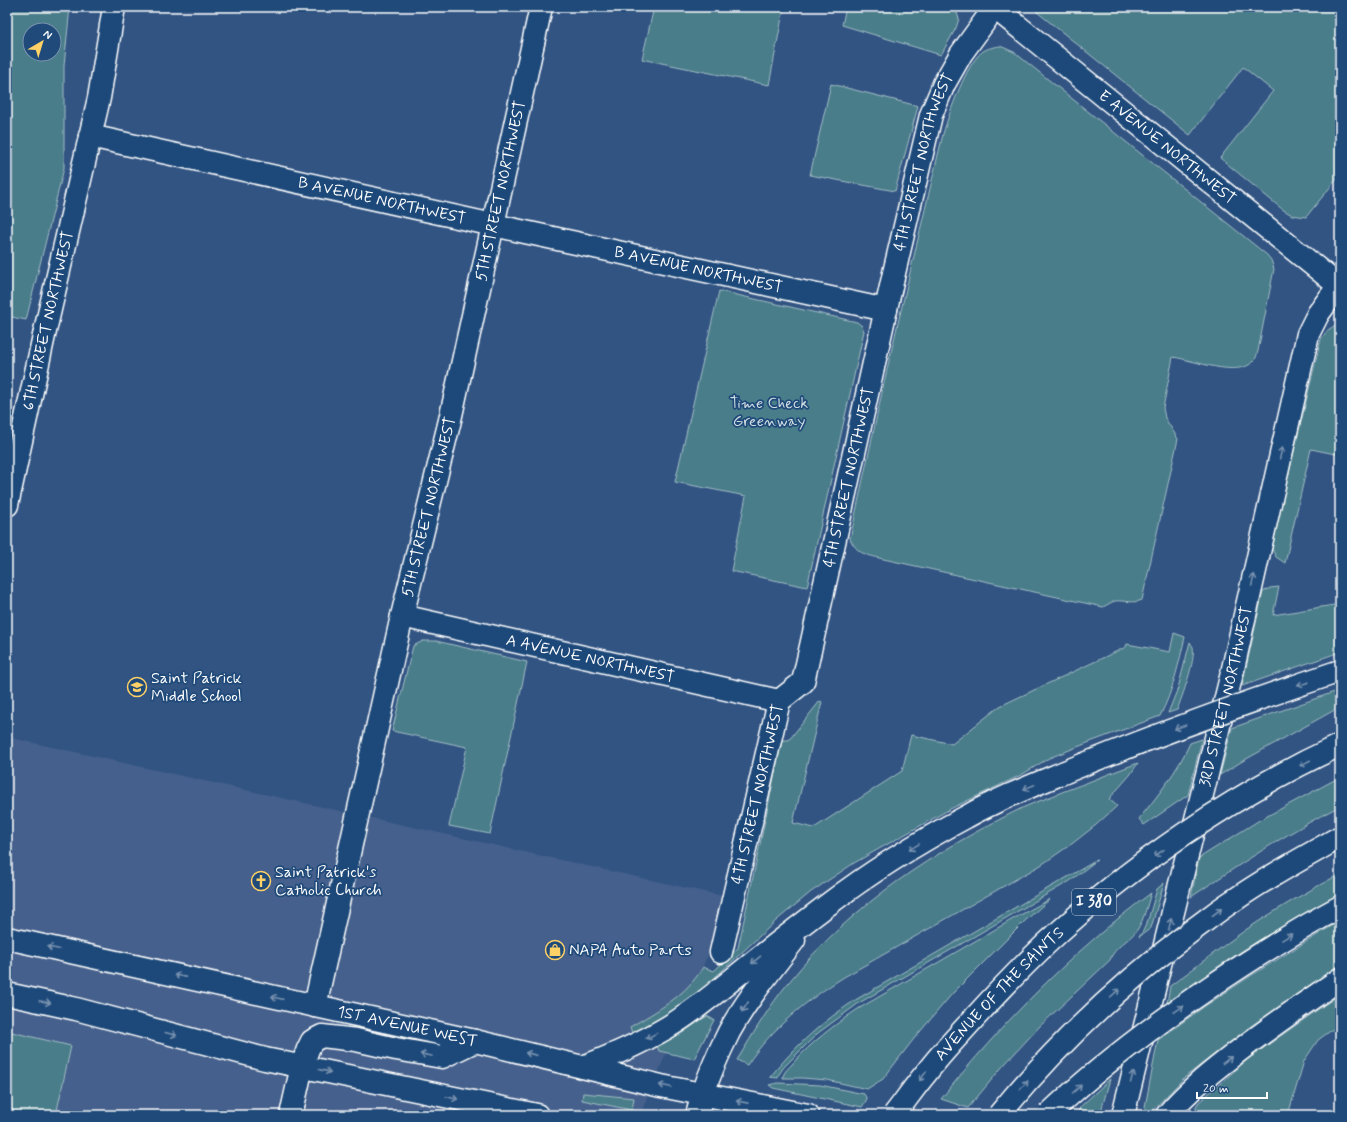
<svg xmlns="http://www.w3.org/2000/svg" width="1347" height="1122" viewBox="0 0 1347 1122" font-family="Mynerve,sans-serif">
  <rect width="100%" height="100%" fill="#325483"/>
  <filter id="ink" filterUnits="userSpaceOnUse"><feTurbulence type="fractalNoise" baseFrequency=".025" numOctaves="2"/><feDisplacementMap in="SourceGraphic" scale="8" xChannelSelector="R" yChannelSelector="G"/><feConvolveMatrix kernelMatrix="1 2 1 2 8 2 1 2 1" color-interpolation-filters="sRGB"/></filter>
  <g filter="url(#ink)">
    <path fill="#45608c" d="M 7,737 L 732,898 L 640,1115 L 7,1115 Z"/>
    <path fill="#487d8a" stroke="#a4bec4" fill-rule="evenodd" d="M 7,7 L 70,7 L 64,66 L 64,168 L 26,320 L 7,316 ZM 30,30 L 54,30 L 54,54 L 30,54 Z
      M 654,7 L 784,7 L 769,85 L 642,59 Z
      M 846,7 L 955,7 L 959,19 L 956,28 L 941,55 L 842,25 Z
      M 1035,7 L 1340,7 L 1340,175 L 1306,217 L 1292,215 L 1282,209 L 1220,158 L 1273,91 L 1243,67 L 1190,135 L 1037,12 Z
      M 1000,46 L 1014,52 L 1267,255 L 1271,260 L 1274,269 L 1258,351 C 1257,354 1256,360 1253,362 C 1236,378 1194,360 1173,357 L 1163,408 L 1165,418 L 1178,439 L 1142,600 C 1134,604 1124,600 1115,601 C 1111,602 1107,605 1103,607 L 879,558 C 864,554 858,554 850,539 L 888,365 L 943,134 C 949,114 966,64 982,52 C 987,48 994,47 1000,46 Z
      M 831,84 L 918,106 L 895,191 L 810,175 Z
      M 719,291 L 857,322 L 862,326 L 864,331 L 807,587 L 731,571 L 746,496 L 675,482 Z
      M 1337,324 L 1340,324 L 1340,455 L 1311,449 L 1285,563 L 1276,557 L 1271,547 L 1321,339 L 1328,330 Z
      M 1279,587 L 1273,615 L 1340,604 L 1340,652 L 1242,686 L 1263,592 L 1270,588 Z
      M 1174,633 L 1185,637 C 1179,663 1173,691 1160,716 L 1090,742 L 1049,758 L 1023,774 L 950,809 L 854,863 L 811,892 L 777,920 L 699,992 L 672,1014 L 647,1027 L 632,1033 L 630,1027 C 658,1010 686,996 703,967 L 714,971 L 738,948 L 782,740 L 789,740 L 820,701 L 822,702 L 793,823 L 814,828 L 902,771 L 911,735 L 952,744 L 1000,706 L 1126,647 L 1127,644 L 1170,652 Z
      M 423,641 L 436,641 L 527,662 L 490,834 L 449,826 L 467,747 L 392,731 L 413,646 Z
      M 1190,642 C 1191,644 1192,645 1193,647 C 1196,660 1182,697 1177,710 L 1168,713 L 1178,688 Z
      M 1340,690 L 1340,707 L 1241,762 L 1220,775 L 1232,728 Z
      M 1202,739 L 1188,795 L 1144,825 L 1139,819 C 1158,795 1177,772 1190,743 Z
      M 1138,763 L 1130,775 L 1109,799 L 1117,806 L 1096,825 L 1073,843 L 1041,865 L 844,977 C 807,1000 771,1029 747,1065 L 737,1060 C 754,1033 769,1006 789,982 C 851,905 935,851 1022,808 C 1035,802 1049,798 1062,792 C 1087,783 1113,772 1138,763 Z
      M 1340,777 L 1340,806 C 1288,832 1239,865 1191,897 L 1199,858 L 1258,821 Z
      M 1097,860 L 1070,881 L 859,1003 L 818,1033 L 784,1067 L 779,1074 L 778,1078 L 770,1077 C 796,1045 823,1021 857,999 Z
      M 1340,874 L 1340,894 L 1277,930 L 1167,1003 L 1170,986 C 1196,967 1221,947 1247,929 C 1277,909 1308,891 1340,874 Z
      M 1164,883 L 1151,928 L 1139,937 L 1143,931 L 1148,920 L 1157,889 Z
      M 1151,893 C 1147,905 1144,920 1137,930 C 1129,941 1114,947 1110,960 L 1040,1026 L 1003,1066 L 968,1108 L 941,1099 C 1002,1023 1073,951 1151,893 Z
      M 1050,899 L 1026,920 L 952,994 L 913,1040 L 883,1079 L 867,1089 L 827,1080 L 802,1078 L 783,1078 C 783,1072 789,1068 793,1063 C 812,1042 834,1025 858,1009 L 1013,919 Z
      M 1340,921 L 1340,964 L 1251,1026 L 1216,1053 L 1185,1077 L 1149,1114 L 1144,1112 L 1158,1040 L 1205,1006 L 1252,975 Z
      M 1340,994 L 1340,1024 L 1318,1040 L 1304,1061 L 1288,1115 L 1192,1115 L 1198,1103 L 1248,1059 Z
      M 707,1016 L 714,1020 L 694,1059 L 659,1051 L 657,1045 L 682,1033 Z
      M 7,1031 L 71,1046 L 56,1115 L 7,1115 Z
      M 1110,1079 L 1100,1115 L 1079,1115 L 1078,1113 L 1080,1107 Z
      M 778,1083 L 820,1085 L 864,1094 L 867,1099 L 862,1107 L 773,1088 L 769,1085 Z
      M 583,1093 L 634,1098 L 632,1110 L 582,1100 Z"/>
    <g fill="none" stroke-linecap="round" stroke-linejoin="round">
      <defs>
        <g id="minor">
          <path id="s1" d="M 994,7 L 1339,286"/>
          <path id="s2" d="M 90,136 L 525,232 L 886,310"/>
          <path id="s3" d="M 7,505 L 45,331 L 99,98 L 114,7"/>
          <path id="s4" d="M 402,616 L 779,701"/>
          <path id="s5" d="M 721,952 L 779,701 L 803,682 L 894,273 L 931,115 L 944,84 L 961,54 L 995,7"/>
          <path id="s6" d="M 315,1006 L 402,616 L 450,420 L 541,7"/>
          <path d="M 291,1115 L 302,1066"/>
        </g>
        <g id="major">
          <path id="s7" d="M 7,938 L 475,1041 L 661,1086 L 808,1115"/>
          <path d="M 7,994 L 76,1009 L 265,1059 L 537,1115"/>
          <path d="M 302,1066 L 308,1049 L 312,1041 L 322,1036 L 356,1040 L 396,1049 L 442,1057 L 475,1041"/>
          <path d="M 697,1115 L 703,1094"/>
          <path id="s8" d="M 1123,1115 L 1232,673 L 1308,334 L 1318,314 L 1340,284"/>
        </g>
        <path id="highway" d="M 583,1067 C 614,1055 648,1040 676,1022 C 707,1002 734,977 764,954 C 784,938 805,922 826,906 C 868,874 919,842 966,817 C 998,799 1031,786 1065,772
          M 703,1094 C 710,1072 719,1052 729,1032 C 747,999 772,969 794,940
          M 1167,1115 C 1188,1090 1215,1069 1240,1050 C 1273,1025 1306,1002 1340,979"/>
      </defs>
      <use href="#minor" stroke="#fff" stroke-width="25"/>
      <use href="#major" stroke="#fff" stroke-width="25"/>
      <use href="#highway" stroke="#fff" stroke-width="25"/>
      <use href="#minor" stroke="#1f4a7a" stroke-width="22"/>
      <use href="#major" stroke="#1f4a7a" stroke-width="22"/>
      <use href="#highway" stroke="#1f4a7a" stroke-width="22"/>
      <defs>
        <g id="highway-bridge">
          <path d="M 1065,772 C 1155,735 1247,702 1340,671"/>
          <path id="s9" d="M 894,1115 C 905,1101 915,1086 927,1072 C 942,1052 960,1034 977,1015 C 999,991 1022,967 1046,944 C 1129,866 1236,793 1340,745"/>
          <path d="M 999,1115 C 1057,1044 1121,984 1194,929 C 1208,919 1221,908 1236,899 C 1269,876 1305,857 1340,837"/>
          <path d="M 1048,1115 C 1098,1067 1153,1026 1210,987 C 1253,958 1295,931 1340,907"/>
        </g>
      </defs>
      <use href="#highway-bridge" stroke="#fff" stroke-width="25" stroke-linecap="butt"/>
      <use href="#highway-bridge" stroke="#1f4a7a" stroke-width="22"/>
    </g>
    <defs><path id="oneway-shaft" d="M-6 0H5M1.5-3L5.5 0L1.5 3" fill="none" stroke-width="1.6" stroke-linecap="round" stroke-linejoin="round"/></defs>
    <g stroke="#7992af">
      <use href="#oneway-shaft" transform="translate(1281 453) rotate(-77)"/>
      <use href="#oneway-shaft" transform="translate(1253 580) rotate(-77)"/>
      <use href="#oneway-shaft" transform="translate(1303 684) rotate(162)"/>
      <use href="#oneway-shaft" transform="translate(1180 727) rotate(160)"/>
      <use href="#oneway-shaft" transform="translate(1305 763) rotate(152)"/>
      <use href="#oneway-shaft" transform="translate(1029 787) rotate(158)"/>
      <use href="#oneway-shaft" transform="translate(914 847) rotate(149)"/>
      <use href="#oneway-shaft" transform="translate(1159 853) rotate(145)"/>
      <use href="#oneway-shaft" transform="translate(1217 912) rotate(-37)"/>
      <use href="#oneway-shaft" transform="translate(1170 924) rotate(-76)"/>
      <use href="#oneway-shaft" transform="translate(1287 937) rotate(-32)"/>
      <use href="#oneway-shaft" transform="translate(53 948) rotate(-168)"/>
      <use href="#oneway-shaft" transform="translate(756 960) rotate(140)"/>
      <use href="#oneway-shaft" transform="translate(180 976) rotate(-168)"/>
      <use href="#oneway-shaft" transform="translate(1115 993) rotate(-42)"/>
      <use href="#oneway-shaft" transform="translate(277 998) rotate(-168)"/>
      <use href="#oneway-shaft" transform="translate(45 1002) rotate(12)"/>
      <use href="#oneway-shaft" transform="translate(745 1007) rotate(123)"/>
      <use href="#oneway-shaft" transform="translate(1179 1009) rotate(-35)"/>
      <use href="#oneway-shaft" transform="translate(171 1034) rotate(15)"/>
      <use href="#oneway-shaft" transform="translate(651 1036) rotate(154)"/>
      <use href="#oneway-shaft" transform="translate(531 1054) rotate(-167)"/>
      <use href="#oneway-shaft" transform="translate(426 1055) rotate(-170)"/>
      <use href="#oneway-shaft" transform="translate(1227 1060) rotate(-37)"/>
      <use href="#oneway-shaft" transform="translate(325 1071) rotate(13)"/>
      <use href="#oneway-shaft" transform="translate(923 1076) rotate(127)"/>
      <use href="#oneway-shaft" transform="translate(1132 1077) rotate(-76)"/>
      <use href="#oneway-shaft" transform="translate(1024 1085) rotate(-49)"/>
      <use href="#oneway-shaft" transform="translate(665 1086) rotate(-168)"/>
      <use href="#oneway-shaft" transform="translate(1077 1089) rotate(-42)"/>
      <use href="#oneway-shaft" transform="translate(452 1098) rotate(12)"/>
      <use href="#oneway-shaft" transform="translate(742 1102) rotate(-169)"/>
    </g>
  </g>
  <defs>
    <symbol id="school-ring" viewBox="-11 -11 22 22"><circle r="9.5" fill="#1f4a7a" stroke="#ffd166" stroke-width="1.5"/><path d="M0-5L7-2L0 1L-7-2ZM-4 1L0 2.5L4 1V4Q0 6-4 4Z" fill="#ffd166"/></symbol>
    <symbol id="church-ring" viewBox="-11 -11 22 22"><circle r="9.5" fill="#1f4a7a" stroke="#ffd166" stroke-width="1.5"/><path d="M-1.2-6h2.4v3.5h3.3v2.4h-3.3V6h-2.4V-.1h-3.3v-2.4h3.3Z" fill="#ffd166"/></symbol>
    <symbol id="shop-ring" viewBox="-11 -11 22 22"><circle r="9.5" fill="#1f4a7a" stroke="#ffd166" stroke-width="1.5"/><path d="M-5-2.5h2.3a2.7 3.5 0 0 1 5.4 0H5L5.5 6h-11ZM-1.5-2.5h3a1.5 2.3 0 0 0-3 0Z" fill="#ffd166"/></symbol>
  </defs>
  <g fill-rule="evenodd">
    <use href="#school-ring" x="126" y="676" width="22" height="22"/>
    <use href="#church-ring" x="250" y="870" width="22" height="22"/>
    <use href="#shop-ring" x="544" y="939" width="22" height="22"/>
  </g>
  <g text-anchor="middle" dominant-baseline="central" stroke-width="3.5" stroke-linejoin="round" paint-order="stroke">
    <rect fill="#1f4a7a" stroke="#bcc9d7" stroke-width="1" x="1072" y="889" width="44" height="26" rx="3"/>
    <g font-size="15" font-weight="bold" fill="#fff">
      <text x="1094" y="902">I 380</text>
    </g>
    <g font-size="16" fill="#fff" stroke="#1f4a7a">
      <text stroke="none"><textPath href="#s1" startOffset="223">E AVENUE NORTHWEST</textPath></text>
      <text stroke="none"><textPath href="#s5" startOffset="822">4TH STREET NORTHWEST</textPath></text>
      <text stroke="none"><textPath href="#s6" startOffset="836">5TH STREET NORTHWEST</textPath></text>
      <text stroke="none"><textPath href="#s2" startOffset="299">B AVENUE NORTHWEST</textPath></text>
      <text stroke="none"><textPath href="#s2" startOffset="623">B AVENUE NORTHWEST</textPath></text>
      <text stroke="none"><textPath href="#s3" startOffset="189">6TH STREET NORTHWEST</textPath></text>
      <text stroke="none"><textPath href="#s5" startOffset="498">4TH STREET NORTHWEST</textPath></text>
      <text stroke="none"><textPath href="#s6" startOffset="512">5TH STREET NORTHWEST</textPath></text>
      <text stroke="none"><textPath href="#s4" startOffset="193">A AVENUE NORTHWEST</textPath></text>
      <text stroke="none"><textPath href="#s8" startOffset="431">3RD STREET NORTHWEST</textPath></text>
      <text stroke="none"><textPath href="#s5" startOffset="162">4TH STREET NORTHWEST</textPath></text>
      <text stroke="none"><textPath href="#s9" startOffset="161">AVENUE OF THE SAINTS</textPath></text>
      <text stroke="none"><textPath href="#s7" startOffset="410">1ST AVENUE WEST</textPath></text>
    </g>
    <g font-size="16" fill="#d1dee2" stroke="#1f4a7a">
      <text x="769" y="403">Time Check<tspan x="769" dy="18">Greenway</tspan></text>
    </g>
    <g font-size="16" fill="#fff" stroke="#1f4a7a" text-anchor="start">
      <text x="151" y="678">Saint Patrick<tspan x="151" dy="18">Middle School</tspan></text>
      <text x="275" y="872">Saint Patrick's<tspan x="275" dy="18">Catholic Church</tspan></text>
      <text x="569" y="950">NAPA Auto Parts</text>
    </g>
  </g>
  <rect width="1347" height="1122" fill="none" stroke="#1f4a7a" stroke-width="24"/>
  <rect x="12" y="12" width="1323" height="1098" fill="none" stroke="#fff" stroke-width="1.5" filter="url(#ink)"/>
  <g transform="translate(42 42) rotate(38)"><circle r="19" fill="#1f4a7a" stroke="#7992af"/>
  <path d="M0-3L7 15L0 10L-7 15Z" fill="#ffd166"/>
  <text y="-6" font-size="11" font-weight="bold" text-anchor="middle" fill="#ffffff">N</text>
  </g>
  <path d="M1197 1092v6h70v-6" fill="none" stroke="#ffffff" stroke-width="2"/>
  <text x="1203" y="1092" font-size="12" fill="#ffffff" stroke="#1f4a7a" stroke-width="3" paint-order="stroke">20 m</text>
</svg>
